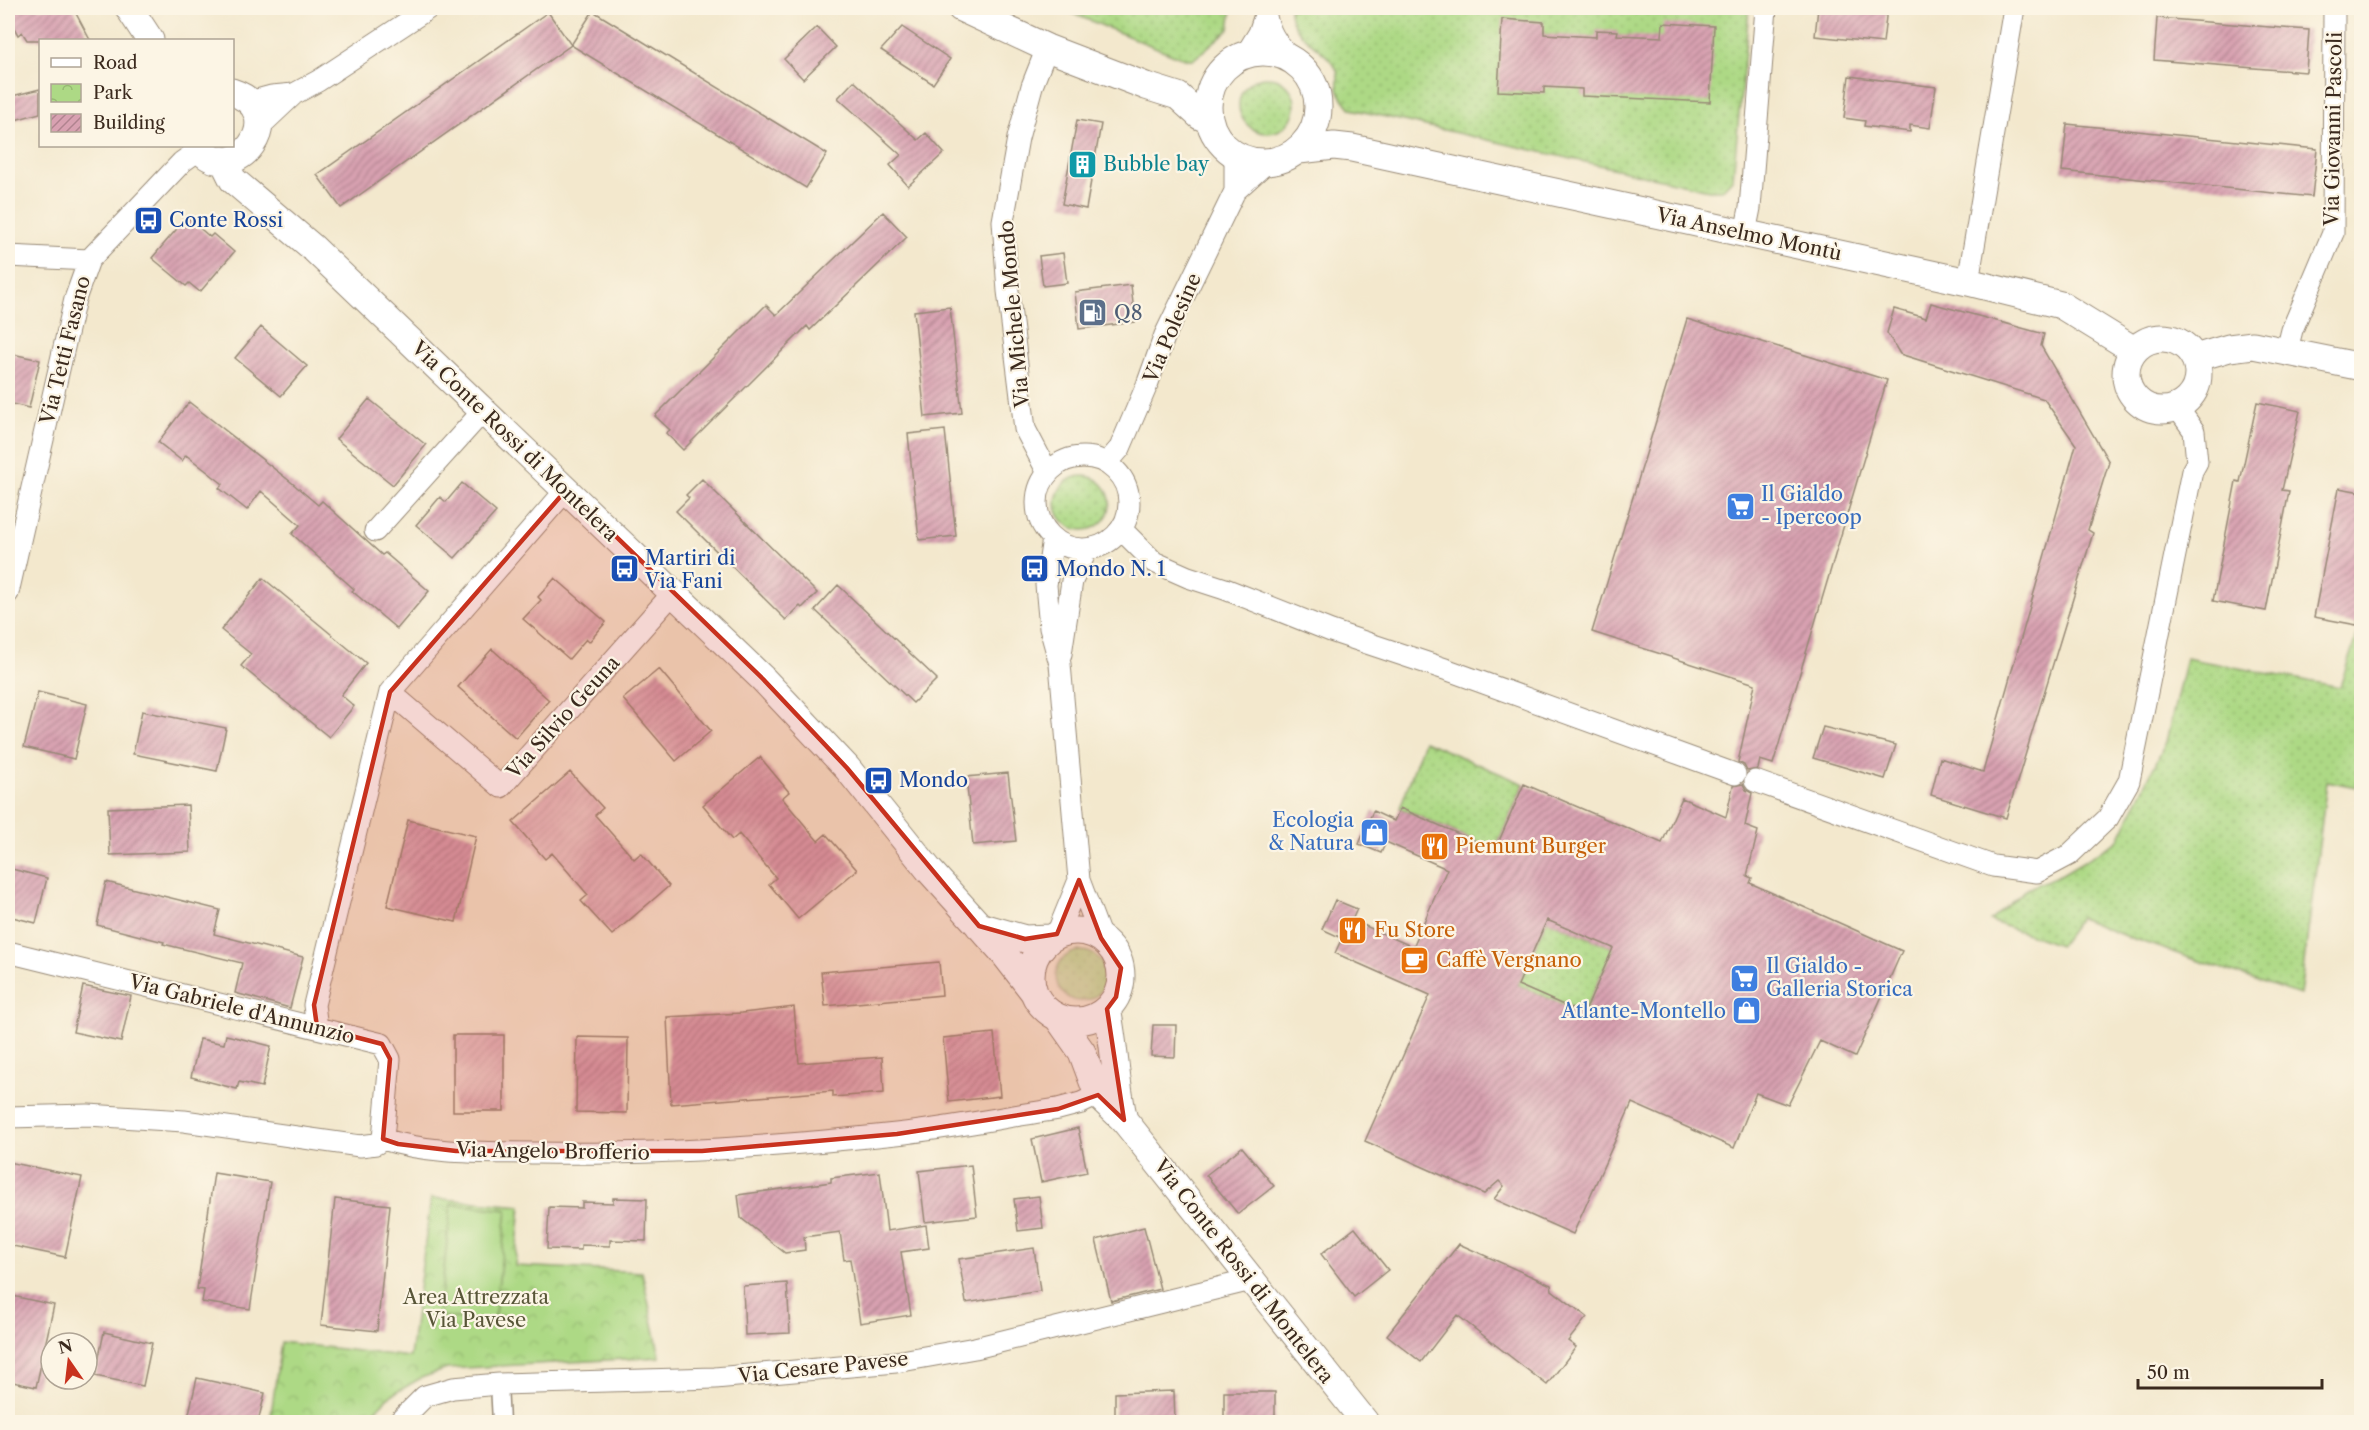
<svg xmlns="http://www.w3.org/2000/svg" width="2369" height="1430" viewBox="0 0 2369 1430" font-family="'Libre Caslon Text',serif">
  <defs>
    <pattern id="grass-dots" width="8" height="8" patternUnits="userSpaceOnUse" patternTransform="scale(1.5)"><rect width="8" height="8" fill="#add985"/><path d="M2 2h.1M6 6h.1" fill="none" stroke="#96ba72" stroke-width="1.8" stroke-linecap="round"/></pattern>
    <pattern id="park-crowns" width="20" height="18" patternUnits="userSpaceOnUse" patternTransform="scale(1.5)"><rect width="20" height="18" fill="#add985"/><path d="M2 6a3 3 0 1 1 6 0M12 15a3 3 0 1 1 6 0" fill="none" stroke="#96ba72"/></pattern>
    <pattern id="building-hatch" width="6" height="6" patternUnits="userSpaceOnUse" patternTransform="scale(1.5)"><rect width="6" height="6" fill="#d8a1b1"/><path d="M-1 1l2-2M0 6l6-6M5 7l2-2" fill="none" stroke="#b0838f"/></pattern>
  </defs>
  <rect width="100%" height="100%" fill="#fcf5e5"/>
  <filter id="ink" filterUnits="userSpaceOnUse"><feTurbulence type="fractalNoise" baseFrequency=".0167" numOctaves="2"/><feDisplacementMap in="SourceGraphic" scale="12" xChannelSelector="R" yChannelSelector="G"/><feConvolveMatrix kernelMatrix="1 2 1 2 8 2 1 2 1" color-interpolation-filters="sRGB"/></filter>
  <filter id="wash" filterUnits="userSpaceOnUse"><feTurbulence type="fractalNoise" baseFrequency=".008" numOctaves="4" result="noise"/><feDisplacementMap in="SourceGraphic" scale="24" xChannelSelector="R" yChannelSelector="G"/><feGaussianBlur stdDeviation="1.35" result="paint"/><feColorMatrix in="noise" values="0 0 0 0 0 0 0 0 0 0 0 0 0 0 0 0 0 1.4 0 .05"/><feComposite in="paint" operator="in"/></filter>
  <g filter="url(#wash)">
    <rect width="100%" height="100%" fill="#f3e8cd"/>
    <path fill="url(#grass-dots)" stroke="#748252" stroke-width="1.5" d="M 1059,8 L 1232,8 L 1229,29 L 1194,59 L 1184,59 Z
      M 1290,8 L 1749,8 L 1733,178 L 1722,190 L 1709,190 L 1351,109 C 1347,103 1340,96 1338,89 C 1337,83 1339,76 1337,70 C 1326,47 1288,36 1290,8 Z
      M1239 105a28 28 0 1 1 56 0a28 28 0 1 1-56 0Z
      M1056 503a27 27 0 1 1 54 0a27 27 0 1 1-54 0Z
      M 2361,621 L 2361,788 L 2327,781 L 2300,995 L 2125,936 L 2080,918 L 2060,945 L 1990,921 L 2027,889 L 2062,874 L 2118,841 L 2166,742 L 2186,658 L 2340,687 Z
      M 1424,741 L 1524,784 L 1495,850 L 1400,808 Z
      M 1547,920 L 1613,948 L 1584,1014 L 1518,985 Z
      M1056 976a25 25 0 1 1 50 0a25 25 0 1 1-50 0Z"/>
    <path fill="url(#park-crowns)" stroke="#748252" stroke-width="1.5" d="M 431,1198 L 521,1206 L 515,1266 L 642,1272 L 660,1357 L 447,1369 L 421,1378 L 388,1397 L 364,1422 L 270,1422 L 281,1342 L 410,1357 Z"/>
    <path fill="#add985" stroke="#748252" stroke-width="1.5" d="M 451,1204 L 507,1210 L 494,1323 L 439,1316 Z"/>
    <g id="blocks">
      <path fill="url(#building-hatch)" fill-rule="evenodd" d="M 8,8 L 73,8 L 90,40 L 27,40 L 22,32 L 18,35 L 8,16 Z
        M 1818,8 L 1887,8 L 1883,43 L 1815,36 Z
        M 593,11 L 827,154 L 806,188 L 571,45 Z
        M 548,12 L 571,45 L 341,208 L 317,175 Z
        M 2157,18 L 2309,30 L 2306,72 L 2154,60 Z
        M 1502,19 L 1544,22 L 1544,34 L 1596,37 L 1596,30 L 1618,31 L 1617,35 L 1662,37 L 1663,23 L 1714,26 L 1710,102 L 1582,96 L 1582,89 L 1544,87 L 1544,93 L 1498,91 Z
        M 817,27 L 836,47 L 803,79 L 784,59 Z
        M 902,27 L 950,59 L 933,84 L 881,50 Z
        M 1849,76 L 1936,87 L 1930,128 L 1910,125 L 1910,132 L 1864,126 L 1865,121 L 1844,118 Z
        M 854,81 L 918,140 L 926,133 L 944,153 L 908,186 L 890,165 L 901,155 L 838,98 Z
        M 40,89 L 40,113 L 8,122 L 8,97 Z
        M 1077,120 L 1101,124 L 1086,209 L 1062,204 Z
        M 2067,124 L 2317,149 L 2312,197 L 2062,171 Z
        M 883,212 L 907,237 L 810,330 L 807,326 L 683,450 L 666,433 L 670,430 L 655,416 L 766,305 L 776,315 Z
        M 187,217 L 210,237 L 213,234 L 234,252 L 200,292 L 189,283 L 186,286 L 152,258 Z
        M 1063,253 L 1067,283 L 1043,286 L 1039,256 Z
        M 1131,285 L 1135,322 L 1079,329 L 1075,292 Z
        M 1931,303 L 2044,334 L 2041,346 L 2109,462 L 2088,530 L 2093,533 L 2006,818 L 1931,795 L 1940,758 L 1983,772 L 2076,445 L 2044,399 L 1900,354 L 1887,333 L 1894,309 L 1926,318 Z
        M 950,307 L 962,413 L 925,417 L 914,311 Z
        M 1687,319 L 1887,380 L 1773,764 L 1760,760 L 1758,769 L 1747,771 L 1744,765 L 1738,762 L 1755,684 L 1592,632 Z
        M 261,327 L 307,366 L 281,396 L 235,358 Z
        M 8,353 L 40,360 L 29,408 L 8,403 Z
        M 369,399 L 426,445 L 393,485 L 336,439 Z
        M 189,402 L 291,482 L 318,505 L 322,501 L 382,555 L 385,553 L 429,591 L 397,629 L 352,591 L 354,589 L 292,534 L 300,525 L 261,491 L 247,510 L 219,488 L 223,484 L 186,455 L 182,461 L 158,442 Z
        M 2257,402 L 2300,411 L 2282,490 L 2289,491 L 2266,611 L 2213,601 L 2236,481 L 2240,482 Z
        M 945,430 L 956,536 L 919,540 L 908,434 Z
        M 702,479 L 817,593 L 802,608 L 800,606 L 786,620 L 676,511 L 689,498 L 686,495 Z
        M 462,483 L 496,512 L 455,558 L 416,525 L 440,497 L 446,502 Z
        M 2339,488 L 2361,492 L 2361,599 L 2357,625 L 2314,617 Z
        M 263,578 L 366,663 L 341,695 L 354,706 L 329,737 L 241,666 L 251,654 L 221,630 Z
        M 555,578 L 606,622 L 589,642 L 586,639 L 569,659 L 523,619 L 541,600 L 538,597 Z
        M 838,585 L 937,679 L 913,703 L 815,610 Z
        M 492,649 L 549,700 L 516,738 L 458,687 Z
        M 659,669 L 711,731 L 676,761 L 623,699 Z
        M 38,692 L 87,704 L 74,759 L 24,747 Z
        M 142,711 L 226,728 L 217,771 L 133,754 Z
        M 1823,727 L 1896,745 L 1885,779 L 1813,758 Z
        M 760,757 L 789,792 L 782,798 L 818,841 L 826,834 L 857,870 L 798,919 L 769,884 L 776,878 L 739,834 L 732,840 L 703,805 Z
        M 570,772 L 603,808 L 595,815 L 634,859 L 641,853 L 669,886 L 612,935 L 581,901 L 588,895 L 552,853 L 545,859 L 513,822 Z
        M 1008,773 L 1016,841 L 973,845 L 966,777 Z
        M 1524,784 L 1662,843 L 1682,798 L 1726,817 L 1733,786 L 1743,784 L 1746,790 L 1752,793 L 1745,826 L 1758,831 L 1747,876 L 1752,878 L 1750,883 L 1902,951 L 1855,1057 L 1820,1041 L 1788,1105 L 1756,1093 L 1734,1148 L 1632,1103 L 1573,1234 L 1494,1199 L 1504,1186 L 1499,1181 L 1484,1194 L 1365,1141 L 1430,995 L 1335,953 L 1342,938 L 1322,929 L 1335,900 L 1357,909 L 1352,920 L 1413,947 L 1447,869 L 1386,842 L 1381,853 L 1359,844 L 1373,811 L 1394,821 L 1400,808 L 1495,850 ZM 1547,920 L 1613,948 L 1584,1014 L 1518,985 Z
        M 188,805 L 190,852 L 110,855 L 108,808 Z
        M 408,820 L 476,836 L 456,922 L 387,906 Z
        M 8,868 L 47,878 L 36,923 L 8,916 Z
        M 106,882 L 220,910 L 214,934 L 303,957 L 290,1008 L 235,993 L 242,963 L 163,944 L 164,942 L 97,925 Z
        M 939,962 L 942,995 L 825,1006 L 821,972 Z
        M 83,986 L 131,996 L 121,1042 L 73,1032 Z
        M 794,1007 L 799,1063 L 882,1057 L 884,1093 L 833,1097 L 833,1091 L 671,1104 L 667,1017 L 742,1013 Z
        M 1153,1025 L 1176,1025 L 1175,1057 L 1151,1056 Z
        M 994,1033 L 1000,1096 L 949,1102 L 943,1038 Z
        M 226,1035 L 271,1046 L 262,1087 L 239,1082 L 237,1089 L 191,1077 L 200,1039 L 224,1044 Z
        M 453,1035 L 504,1035 L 504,1111 L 453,1111 Z
        M 577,1037 L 628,1038 L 627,1113 L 576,1112 Z
        M 1078,1128 L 1087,1172 L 1041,1182 L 1032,1139 Z
        M 1242,1147 L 1274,1186 L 1238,1214 L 1206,1175 Z
        M 8,1162 L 82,1177 L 65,1257 L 8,1245 Z
        M 971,1165 L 977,1216 L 925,1222 L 919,1171 Z
        M 880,1172 L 887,1231 L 926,1225 L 929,1248 L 901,1252 L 911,1315 L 860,1323 L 850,1259 L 844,1260 L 840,1232 L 804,1237 L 805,1250 L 785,1253 L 741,1218 L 738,1195 L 831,1182 L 831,1178 Z
        M 214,1173 L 270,1182 L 250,1309 L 202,1302 L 204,1290 L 197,1289 Z
        M 1039,1196 L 1043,1228 L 1018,1231 L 1014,1199 Z
        M 613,1198 L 647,1199 L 646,1241 L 610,1240 L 610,1246 L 581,1245 L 581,1250 L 547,1249 L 549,1207 L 582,1208 L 582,1202 L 613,1203 Z
        M 335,1199 L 390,1205 L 377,1331 L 321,1325 Z
        M 1144,1227 L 1160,1289 L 1111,1301 L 1096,1240 Z
        M 1355,1228 L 1388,1270 L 1354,1297 L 1321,1254 Z
        M 1459,1244 L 1551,1285 L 1552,1290 L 1587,1317 L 1568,1341 L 1576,1347 L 1547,1385 L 1457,1315 L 1421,1362 L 1387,1335 Z
        M 1034,1248 L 1040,1291 L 966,1303 L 959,1259 Z
        M 787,1283 L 790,1333 L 745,1335 L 743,1286 Z
        M 8,1295 L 54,1305 L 36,1387 L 8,1381 Z
        M 104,1332 L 152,1343 L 143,1386 L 95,1376 Z
        M 197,1378 L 265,1393 L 258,1422 L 187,1422 Z
        M 1174,1391 L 1175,1422 L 1115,1422 L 1115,1393 Z
        M 1224,1392 L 1275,1392 L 1275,1422 L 1224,1422 Z"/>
    </g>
  </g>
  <g filter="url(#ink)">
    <use href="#blocks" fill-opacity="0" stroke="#978976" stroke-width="1.5"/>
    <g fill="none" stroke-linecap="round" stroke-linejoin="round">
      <defs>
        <path id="pedestrian" d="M 499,1384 L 501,1422"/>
        <path id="minor" d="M 1265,8 C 1266,29 1277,44 1291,59
          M 1047,48 L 1032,86 L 1018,138 L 1003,221 L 1008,291 L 1025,429 L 1048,473
          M 1246,54 L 1259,33 L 1265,15
          M 249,102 L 272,96 L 294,94
          M 259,127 L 294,94 L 318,81 L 429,8
          M 1235,155 L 1235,191
          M 1745,233 L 1750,208 L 1766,8
          M 8,256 L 89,260
          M 1968,282 L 2014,8
          M 2287,350 L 2292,330 L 2333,233 L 2334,8
          M1037 503a46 46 0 1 1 92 0a46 46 0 1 1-92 0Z
          M 1107,463 L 1120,448 L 1147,385 L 1165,335 L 1235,191 L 1267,162
          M 1121,529 L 1154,562 L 1188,577 L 1225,589 L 1331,631 L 1448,670 L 1735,774
          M 375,531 L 483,411
          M 1053,538 L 1046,585 L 1050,628 L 1060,664 L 1079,880 L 1101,938
          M 8,593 L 75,299 L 89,260 L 182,162 L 200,149
          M 1061,654 L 1072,581 L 1087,549
          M 390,692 L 501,787 L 673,593
          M 1755,781 L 1993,866 L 2037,872 L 2069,855 L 2108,818 L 2129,781 L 2192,471 L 2197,462 L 2194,431 L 2177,407
          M 1057,934 L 1079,880
          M 8,952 L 382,1044 L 390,1059 L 383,1139
          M 317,1027 L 314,1005 L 390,692 L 567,489
          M 8,1117 L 88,1115 L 184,1121 L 360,1146 L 376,1144 L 383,1139
          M 383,1139 C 432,1155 486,1152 537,1153 C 657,1155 776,1147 896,1134 C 950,1128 1004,1117 1058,1109 L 1081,1103 L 1098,1095
          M 399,1422 L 425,1396 L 453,1388 L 499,1384 L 715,1378 L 896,1362 L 975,1348 L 1251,1280"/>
        <path id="tertiary" d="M 129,8 L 150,40
          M 961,8 L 1047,48 L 1146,86 L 1178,96 L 1200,116 L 1209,120
          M1208 107a55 55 0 1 1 110 0a55 55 0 1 1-110 0Z
          M 197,146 C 234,194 294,112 232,92
          M 1299,150 L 1334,146 L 1352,148 L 1968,282 L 2061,305 L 2134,350
          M 223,160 L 233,180 L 312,247 L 763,679 L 847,768 L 929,870 L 1002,951 L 1033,991
          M2126 374a36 36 0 1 1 72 0a36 36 0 1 1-72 0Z
          M 2195,358 L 2229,348 L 2253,345 L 2362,367
          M 979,926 L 1025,939 L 1051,938
          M1031 976a45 45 0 1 1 90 0a45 45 0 1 1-90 0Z
          M 1107,1009 C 1115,1046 1115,1083 1124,1120
          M 1058,1018 L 1082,1052 L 1098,1095 L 1124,1120 L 1365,1422"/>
      </defs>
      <use href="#pedestrian" stroke="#978976" stroke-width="19"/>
      <use href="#minor" stroke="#978976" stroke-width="23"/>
      <use href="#tertiary" stroke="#978976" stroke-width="29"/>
      <use href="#pedestrian" stroke="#fff" stroke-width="16"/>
      <use href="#minor" stroke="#fff" stroke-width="21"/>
      <use href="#tertiary" stroke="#fff" stroke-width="27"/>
    </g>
  </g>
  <path fill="#c8321e" fill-opacity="0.2" stroke="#c8321e" stroke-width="4.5" stroke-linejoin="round" d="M 567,489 L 763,679 L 847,768 L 979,926 L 1025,939 L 1057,934 L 1079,880 L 1101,938 L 1121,968 L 1116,997 L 1107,1009 L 1124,1120 L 1098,1095 L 1058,1109 L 897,1134 L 702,1151 L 456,1151 L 398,1144 L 383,1139 L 390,1059 L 382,1044 L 317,1027 L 314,1005 L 390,692 Z"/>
  <defs>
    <symbol id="building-square" viewBox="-11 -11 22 22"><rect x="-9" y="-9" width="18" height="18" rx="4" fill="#0f9aa8" stroke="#fcf5e5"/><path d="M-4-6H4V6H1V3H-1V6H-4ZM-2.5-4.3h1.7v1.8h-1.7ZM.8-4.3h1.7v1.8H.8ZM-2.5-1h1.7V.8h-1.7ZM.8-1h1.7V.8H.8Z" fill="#fff"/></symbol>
    <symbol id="bus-square" viewBox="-11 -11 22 22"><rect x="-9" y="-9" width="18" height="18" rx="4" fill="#1a4fb4" stroke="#fcf5e5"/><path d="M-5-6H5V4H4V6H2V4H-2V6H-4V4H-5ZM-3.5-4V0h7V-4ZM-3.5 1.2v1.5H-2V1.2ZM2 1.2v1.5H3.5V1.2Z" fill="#fff"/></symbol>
    <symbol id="fuel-square" viewBox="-11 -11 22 22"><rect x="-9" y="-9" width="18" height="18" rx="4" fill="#5c6f8a" stroke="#fcf5e5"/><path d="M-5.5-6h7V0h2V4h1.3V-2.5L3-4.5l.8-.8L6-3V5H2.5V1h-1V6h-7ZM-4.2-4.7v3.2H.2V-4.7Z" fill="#fff"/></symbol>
    <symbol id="supermarket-square" viewBox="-11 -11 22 22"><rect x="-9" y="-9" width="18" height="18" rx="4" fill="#3f7fe0" stroke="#fcf5e5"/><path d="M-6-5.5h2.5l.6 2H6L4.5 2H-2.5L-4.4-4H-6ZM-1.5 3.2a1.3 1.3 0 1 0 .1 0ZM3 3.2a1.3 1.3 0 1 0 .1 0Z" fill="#fff"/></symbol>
    <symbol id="shop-square" viewBox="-11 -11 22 22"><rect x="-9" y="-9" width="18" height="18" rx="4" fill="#3f7fe0" stroke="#fcf5e5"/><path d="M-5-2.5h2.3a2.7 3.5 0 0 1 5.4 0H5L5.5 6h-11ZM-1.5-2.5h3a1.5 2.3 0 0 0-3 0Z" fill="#fff"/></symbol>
    <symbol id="restaurant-square" viewBox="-11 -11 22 22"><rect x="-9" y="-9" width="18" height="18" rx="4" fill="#e8710a" stroke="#fcf5e5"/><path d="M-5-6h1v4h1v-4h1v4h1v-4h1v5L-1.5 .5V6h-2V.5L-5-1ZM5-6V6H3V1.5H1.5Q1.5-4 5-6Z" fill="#fff"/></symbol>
    <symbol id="cafe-square" viewBox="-11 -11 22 22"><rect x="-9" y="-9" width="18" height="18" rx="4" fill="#e8710a" stroke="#fcf5e5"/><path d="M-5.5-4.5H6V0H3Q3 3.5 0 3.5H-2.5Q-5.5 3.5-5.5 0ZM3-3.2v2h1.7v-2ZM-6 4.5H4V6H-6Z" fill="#fff"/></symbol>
  </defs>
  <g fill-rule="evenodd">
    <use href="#building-square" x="1066" y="148" width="33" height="33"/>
    <use href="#bus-square" x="132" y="204" width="33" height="33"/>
    <use href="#fuel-square" x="1076" y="296" width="33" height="33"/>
    <use href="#supermarket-square" x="1724" y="490" width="33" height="33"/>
    <use href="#bus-square" x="608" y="552" width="33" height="33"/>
    <use href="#bus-square" x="1018" y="552" width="33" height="33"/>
    <use href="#bus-square" x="862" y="764" width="33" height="33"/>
    <use href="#shop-square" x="1358" y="816" width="33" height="33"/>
    <use href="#restaurant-square" x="1418" y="830" width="33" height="33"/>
    <use href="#restaurant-square" x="1336" y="914" width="33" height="33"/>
    <use href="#cafe-square" x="1398" y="944" width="33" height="33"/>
    <use href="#supermarket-square" x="1728" y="962" width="33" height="33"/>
    <use href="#shop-square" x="1730" y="994" width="33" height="33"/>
  </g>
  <g text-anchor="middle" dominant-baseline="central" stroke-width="4.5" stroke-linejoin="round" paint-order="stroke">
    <g font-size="20" fill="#3b2a1e" stroke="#fcf5e5">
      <text transform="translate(2333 129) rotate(-89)">Via Giovanni Pascoli</text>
      <text transform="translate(1749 234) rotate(12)">Via Anselmo Montù</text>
      <text transform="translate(1014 314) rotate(-95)">Via Michele Mondo</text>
      <text transform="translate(1172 328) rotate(-67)">Via Polesine</text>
      <text transform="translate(65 350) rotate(-76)">Via Tetti Fasano</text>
      <text transform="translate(515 441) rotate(44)">Via Conte Rossi di Montelera</text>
      <text transform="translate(563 717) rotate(-48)">Via Silvio Geuna</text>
      <text transform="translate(242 1009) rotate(14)">Via Gabriele d'Annunzio</text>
      <text transform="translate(553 1151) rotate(1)">Via Angelo Brofferio</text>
      <text transform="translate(1244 1271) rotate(52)">Via Conte Rossi di Montelera</text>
      <text transform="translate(823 1367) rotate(-6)">Via Cesare Pavese</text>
    </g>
    <g font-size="20" fill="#0d838f" stroke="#fcf5e5" text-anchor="start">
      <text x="1103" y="164">Bubble bay</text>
    </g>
    <g font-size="20" fill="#164399" stroke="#fcf5e5" text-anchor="start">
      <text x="169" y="220">Conte Rossi</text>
      <text x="645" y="558">Martiri di<tspan x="645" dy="23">Via Fani</tspan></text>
      <text x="1056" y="569">Mondo N. 1</text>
      <text x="899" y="780">Mondo</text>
    </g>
    <g font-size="20" fill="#4e5e75" stroke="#fcf5e5" text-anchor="start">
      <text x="1114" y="313">Q8</text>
    </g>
    <g font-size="20" fill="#366cbe" stroke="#fcf5e5" text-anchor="start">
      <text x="1761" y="494">Il Gialdo<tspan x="1761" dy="23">- Ipercoop</tspan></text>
      <text x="1354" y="820" text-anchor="end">Ecologia<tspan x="1354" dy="23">&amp; Natura</tspan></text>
      <text x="1766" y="966">Il Gialdo -<tspan x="1766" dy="23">Galleria Storica</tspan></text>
      <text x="1726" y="1011" text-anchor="end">Atlante-Montello</text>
    </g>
    <g font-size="20" fill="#c56008" stroke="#fcf5e5" text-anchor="start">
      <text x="1455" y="846">Piemunt Burger</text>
      <text x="1374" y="930">Fu Store</text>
      <text x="1436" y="960">Caffè Vergnano</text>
    </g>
    <g font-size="20" fill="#585638" stroke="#fcf5e5">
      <text x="476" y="1297">Area Attrezzata<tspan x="476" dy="23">Via Pavese</tspan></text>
    </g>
  </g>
  <rect width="2369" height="1430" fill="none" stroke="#fcf5e5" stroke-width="30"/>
  <rect x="39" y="39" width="195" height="108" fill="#fcf5e5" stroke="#afa495" stroke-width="1.5"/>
  <rect x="51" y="58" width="30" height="9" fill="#ffffff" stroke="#afa495" stroke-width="1.5"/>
  <text x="93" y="69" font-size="18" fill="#3b2a1e">Road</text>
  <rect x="51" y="84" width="30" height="18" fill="url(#park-crowns)" stroke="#afa495" stroke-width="1.5"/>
  <text x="93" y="99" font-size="18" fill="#3b2a1e">Park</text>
  <rect x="51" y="114" width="30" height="18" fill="url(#building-hatch)" stroke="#afa495" stroke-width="1.5"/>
  <text x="93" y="129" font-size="18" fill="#3b2a1e">Building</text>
  <g transform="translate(69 1361) rotate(346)"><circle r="28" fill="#fcf5e5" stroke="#afa495" stroke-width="1.5"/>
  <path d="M0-4.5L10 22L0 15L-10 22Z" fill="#c8321e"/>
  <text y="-9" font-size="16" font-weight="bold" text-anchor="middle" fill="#3b2a1e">N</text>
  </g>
  <path d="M2138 1379v9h184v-9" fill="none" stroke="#3b2a1e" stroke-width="3"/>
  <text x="2147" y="1379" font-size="18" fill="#3b2a1e" stroke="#fcf5e5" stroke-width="4.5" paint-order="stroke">50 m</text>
</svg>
